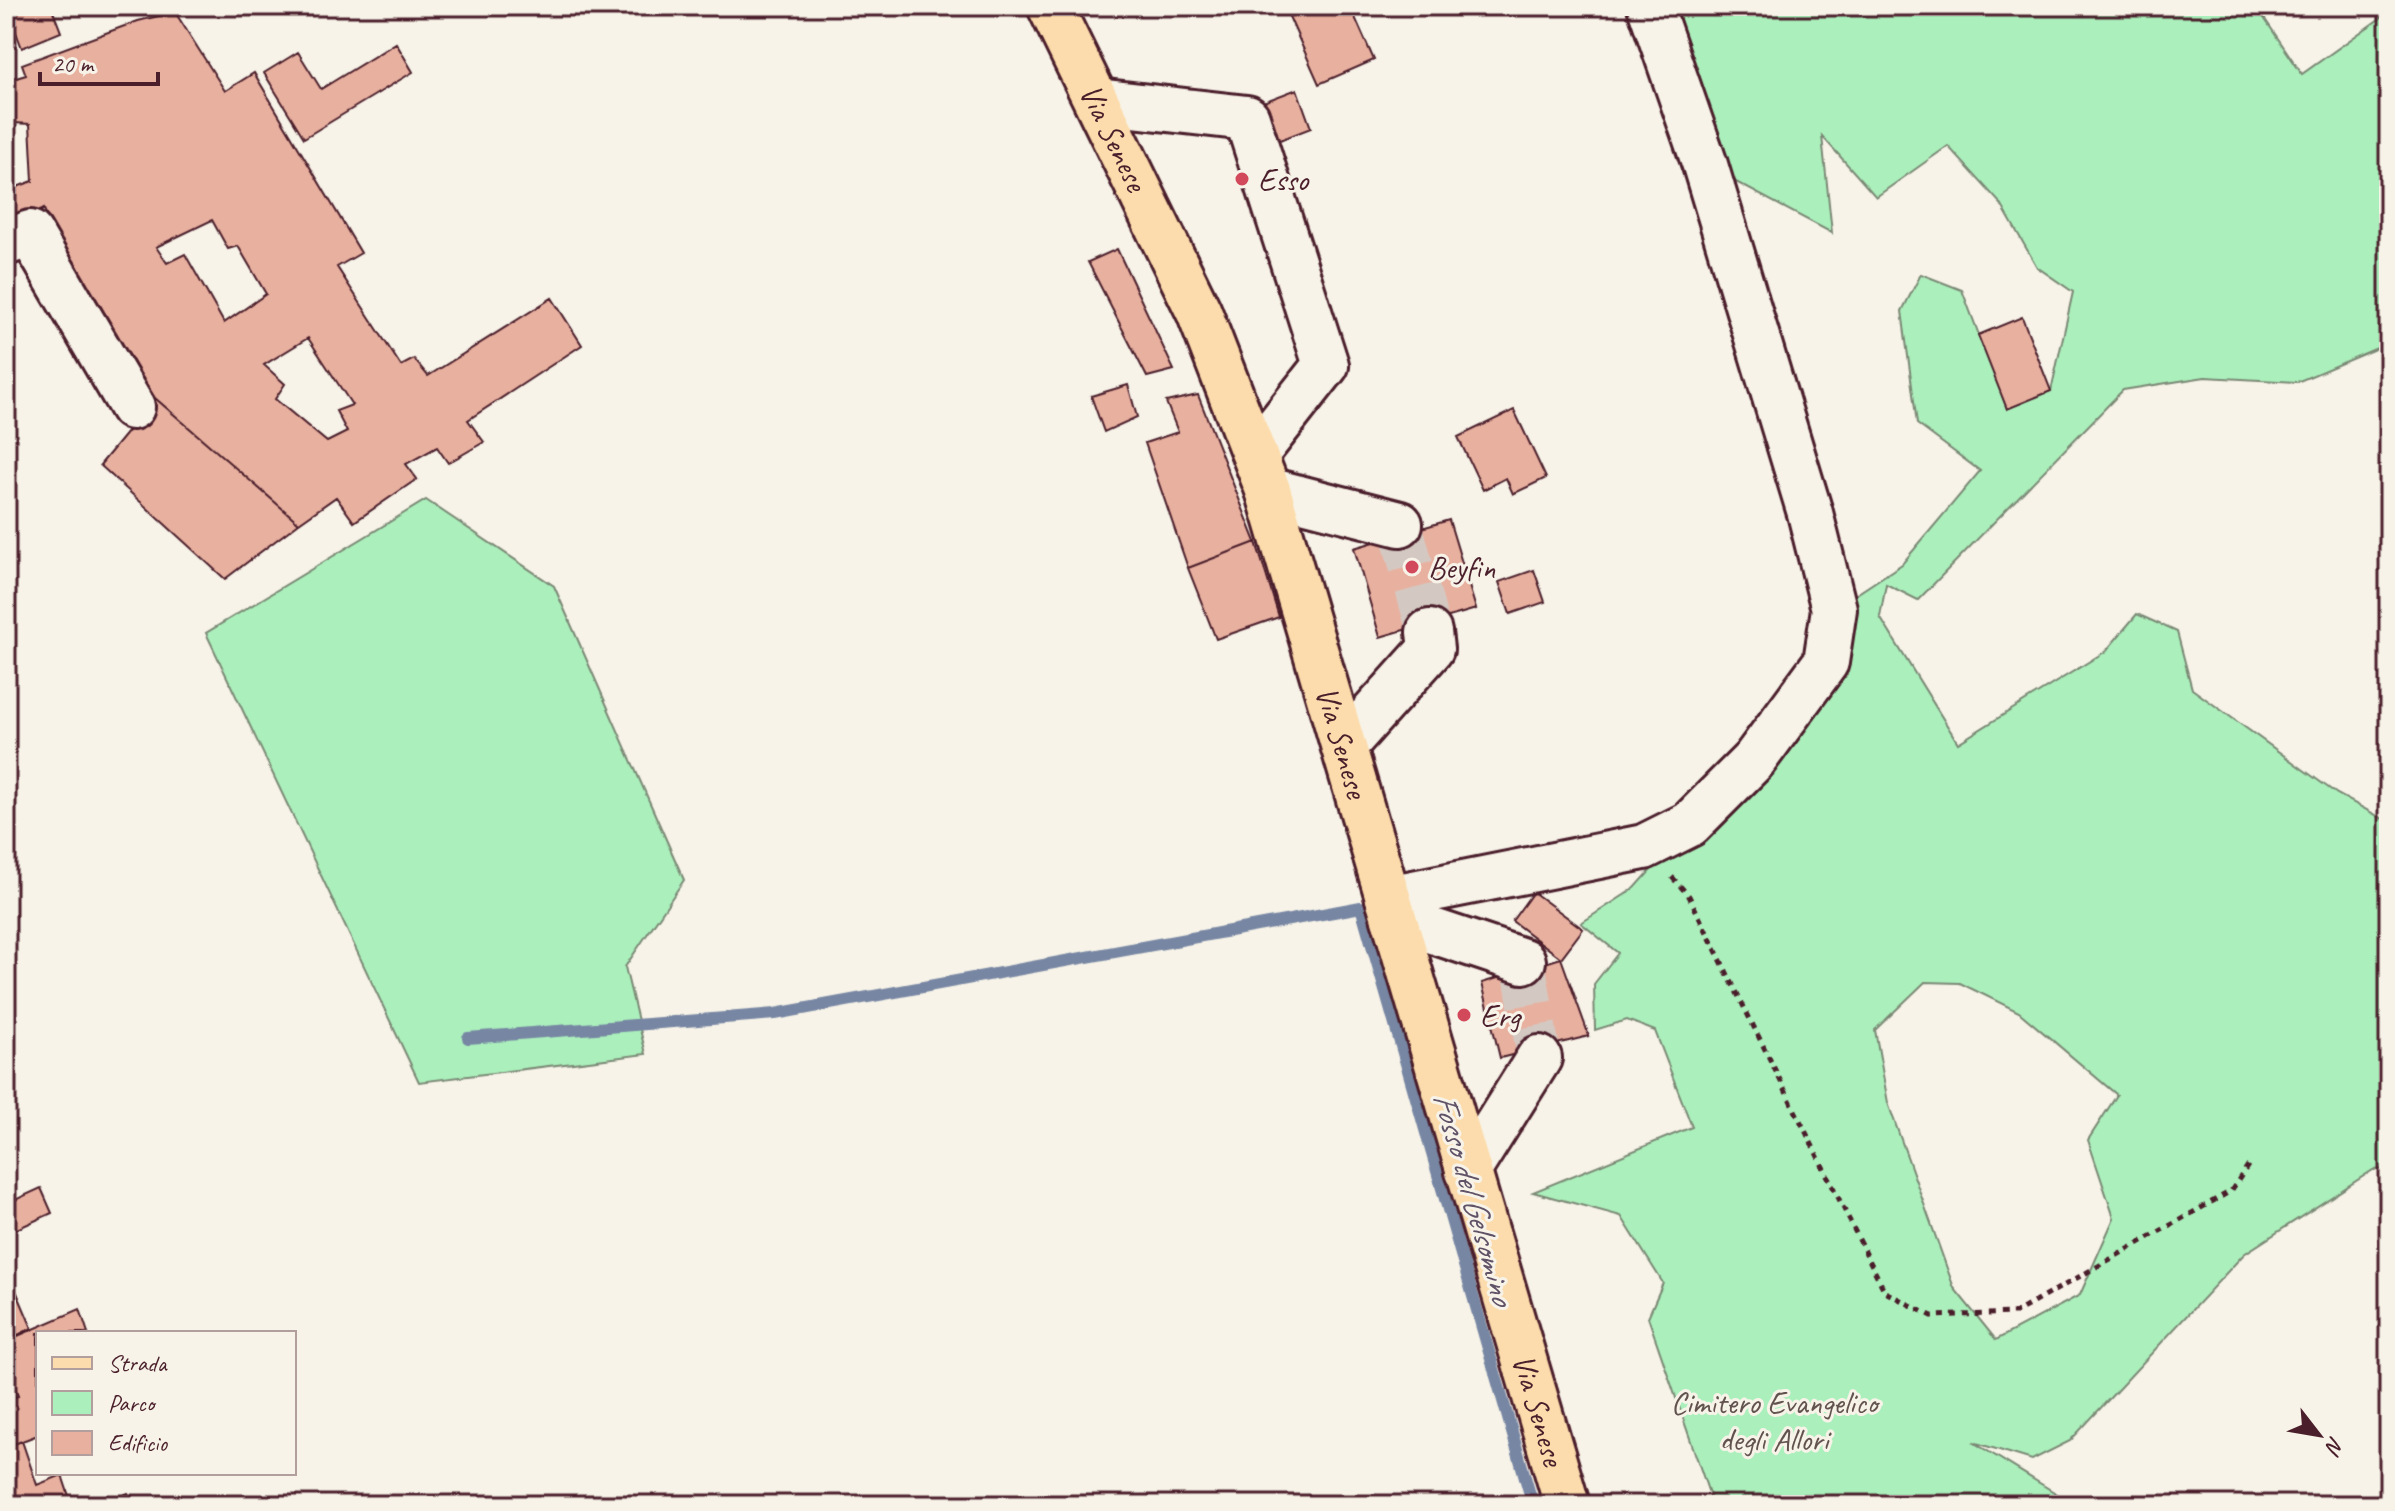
<svg xmlns="http://www.w3.org/2000/svg" width="2395" height="1511" viewBox="0 0 2395 1511" font-family="Caveat,sans-serif">
  <rect width="100%" height="100%" fill="#f7f3e8"/>
  <filter id="ink" filterUnits="userSpaceOnUse"><feTurbulence type="fractalNoise" baseFrequency=".0125" numOctaves="2"/><feDisplacementMap in="SourceGraphic" scale="16" xChannelSelector="R" yChannelSelector="G"/><feConvolveMatrix kernelMatrix="1 2 1 2 8 2 1 2 1" color-interpolation-filters="sRGB"/></filter>
  <g filter="url(#ink)">
    <path fill="#abf0bc" stroke="#7a8874" stroke-width="2" fill-rule="evenodd" d="M 1674,6 L 1907,6 L 1914,15 L 1925,6 L 2256,6 L 2302,74 L 2389,12 L 2389,343 L 2297,382 L 2205,377 L 2123,390 L 1918,600 L 1886,584 L 1880,617 L 1958,743 L 2106,651 L 2137,614 L 2177,632 L 2192,689 L 2337,794 L 2389,822 L 2389,1169 L 2373,1170 L 2244,1254 L 2070,1441 L 2032,1460 L 1973,1442 L 2075,1505 L 1713,1505 L 1648,1317 L 1663,1283 L 1621,1216 L 1533,1192 L 1692,1127 L 1655,1031 L 1627,1020 L 1595,1030 L 1594,984 L 1618,953 L 1581,923 L 1635,888 L 1713,801 L 1834,609 L 1902,564 L 1980,471 L 1917,424 L 1902,311 L 1921,274 L 1962,290 L 2007,409 L 2051,391 L 2073,292 L 2037,267 L 2001,204 L 1948,146 L 1876,197 L 1822,136 L 1832,233 L 1734,181 ZM 1925,982 L 1960,983 L 2019,1012 L 2117,1095 L 2088,1140 L 2114,1218 L 2080,1295 L 1996,1340 L 1954,1288 L 1888,1103 L 1875,1030 Z
      M 426,500 L 554,586 L 684,880 L 625,967 L 646,1054 L 419,1082 L 206,633 Z"/>
    <g fill="none" stroke-linecap="round" stroke-linejoin="round">
      <path stroke="#7786a3" stroke-width="12" d="M 468,1038 L 775,1014 L 1361,907 L 1533,1505"/>
    </g>
    <path fill="#e8b09f" stroke="#4a1f2b" stroke-width="2" fill-rule="evenodd" d="M 6,6 L 51,6 L 61,32 L 22,48 Z
      M 1300,6 L 1350,6 L 1374,60 L 1319,84 L 1287,12 Z
      M 175,12 L 225,91 L 254,73 L 361,253 L 337,267 L 401,366 L 414,359 L 428,376 L 552,298 L 582,345 L 468,420 L 484,442 L 448,463 L 437,447 L 406,464 L 417,479 L 354,522 L 336,497 L 299,523 L 155,398 L 54,238 L 44,209 L 6,229 L 6,191 L 33,181 L 30,124 L 14,123 L 6,81 L 26,75 L 22,64 L 138,21 ZM 212,220 L 228,249 L 238,246 L 266,294 L 224,323 L 185,254 L 167,263 L 156,247 ZM 308,338 L 352,405 L 336,411 L 347,432 L 327,442 L 275,399 L 285,384 L 264,365 Z
      M 396,43 L 413,72 L 304,138 L 264,73 L 298,52 L 321,89 Z
      M 1297,89 L 1311,128 L 1272,143 L 1258,104 Z
      M 1117,249 L 1174,370 L 1147,377 L 1088,262 Z
      M 2022,317 L 2051,391 L 2007,409 L 1978,335 Z
      M 1128,385 L 1137,417 L 1104,432 L 1091,396 Z
      M 1198,395 L 1256,542 L 1188,568 L 1145,443 L 1178,432 L 1166,402 Z
      M 155,398 L 299,523 L 225,579 L 100,465 Z
      M 1514,410 L 1546,478 L 1513,494 L 1506,478 L 1483,490 L 1458,437 Z
      M 1449,520 L 1476,609 L 1380,637 L 1354,548 Z
      M 1256,542 L 1279,617 L 1216,639 L 1188,568 Z
      M 1534,570 L 1545,602 L 1510,614 L 1499,582 Z
      M 1533,892 L 1583,929 L 1561,958 L 1512,921 Z
      M 1561,958 L 1589,1036 L 1500,1058 L 1482,983 Z
      M 41,1188 L 52,1213 L 8,1233 L 6,1204 Z
      M 6,1267 L 32,1328 L 6,1341 Z
      M 80,1309 L 88,1333 L 38,1333 L 38,1435 L 6,1447 L 6,1399 L 18,1396 L 6,1367 L 6,1341 Z
      M 22,1441 L 37,1485 L 62,1475 L 72,1505 L 6,1505 L 6,1447 Z
      M 128,1493 L 133,1505 L 100,1505 Z"/>
    <g fill="none" stroke-linecap="round" stroke-linejoin="round">
      <path stroke="#d4c9c2" stroke-width="44" stroke-dasharray="44 22" stroke-linecap="butt" d="M 1400,524 L 1429,632
        M 1523,961 L 1539,1058"/>
      <defs>
        <path id="minor" d="M 1097,101 L 1247,118 L 1326,365 L 1256,454
          M 6,243 L 30,233 L 132,407
          M 1268,490 L 1400,524
          M 1344,746 L 1431,649 L 1429,632
          M 1388,898 L 1644,847 L 1690,824 L 1754,760 L 1826,662 L 1834,609 L 1810,513 L 1705,165 L 1650,6
          M 1394,918 L 1523,961
          M 1468,1171 L 1539,1058"/>
        <g id="major">
          <path id="s1" d="M 1050,6 L 1199,312 L 1268,490 L 1567,1505"/>
        </g>
      </defs>
      <use href="#minor" stroke="#4a1f2b" stroke-width="50"/>
      <use href="#major" stroke="#4a1f2b" stroke-width="50"/>
      <path stroke="#4a1f2b" stroke-width="5" stroke-dasharray="6 6" stroke-linecap="butt" d="M 1672,877 L 1689,896 L 1885,1292 L 1932,1316 L 2015,1313 L 2231,1191 L 2251,1161"/>
      <use href="#minor" stroke="#f7f3e8" stroke-width="44"/>
      <use href="#major" stroke="#fcdcac" stroke-width="44"/>
    </g>
  </g>
  <g fill="#d1495b" stroke="#f7f3e8" stroke-width="3">
    <circle cx="1242" cy="179" r="8"/>
    <circle cx="1412" cy="567" r="8"/>
    <circle cx="1464" cy="1015" r="8"/>
  </g>
  <g text-anchor="middle" dominant-baseline="central" stroke-width="6" stroke-linejoin="round" paint-order="stroke">
    <g font-size="32" fill="#4a1f2b" stroke="#f7f3e8">
      <text stroke="none"><textPath href="#s1" startOffset="146">Via Senese</textPath></text>
      <text stroke="none"><textPath href="#s1" startOffset="794">Via Senese</textPath></text>
      <text stroke="none"><textPath href="#s1" startOffset="1490">Via Senese</textPath></text>
    </g>
    <g font-size="32" fill="#4a1f2b" stroke="#f7f3e8" text-anchor="start">
      <text x="1258" y="179">Esso</text>
      <text x="1428" y="567">Beyfin</text>
      <text x="1480" y="1015">Erg</text>
    </g>
    <g font-size="32" fill="#62534f" stroke="#f7f3e8">
      <text x="1774" y="1402">Cimitero Evangelico<tspan x="1774" dy="37">degli Allori</tspan></text>
    </g>
    <g font-size="34" font-style="italic" fill="#605267" stroke="#f7f3e8">
      <text transform="translate(1474 1198) rotate(74)">Fosso del Gelsomino</text>
    </g>
  </g>
  <rect width="2395" height="1511" fill="none" stroke="#f7f3e8" stroke-width="32"/>
  <rect x="16" y="16" width="2363" height="1479" fill="none" stroke="#4a1f2b" stroke-width="3" filter="url(#ink)"/>
  <rect x="36" y="1331" width="260" height="144" fill="#f7f3e8" stroke="#b29e9c" stroke-width="2"/>
  <rect x="52" y="1357" width="40" height="12" fill="#fcdcac" stroke="#b29e9c" stroke-width="2"/>
  <text x="108" y="1371" font-size="24" fill="#4a1f2b">Strada</text>
  <rect x="52" y="1391" width="40" height="24" fill="#abf0bc" stroke="#b29e9c" stroke-width="2"/>
  <text x="108" y="1411" font-size="24" fill="#4a1f2b">Parco</text>
  <rect x="52" y="1431" width="40" height="24" fill="#e8b09f" stroke="#b29e9c" stroke-width="2"/>
  <text x="108" y="1451" font-size="24" fill="#4a1f2b">Edificio</text>
  <g transform="translate(2319 1435) rotate(121)" stroke="#f7f3e8" stroke-width="6" paint-order="stroke">
  <path d="M0-6L14 30L0 20L-14 30Z" fill="#4a1f2b"/>
  <text y="-12" font-size="22" font-weight="bold" text-anchor="middle" fill="#4a1f2b">N</text>
  </g>
  <path d="M40 72v12h118v-12" fill="none" stroke="#4a1f2b" stroke-width="4"/>
  <text x="52" y="72" font-size="24" fill="#4a1f2b" stroke="#f7f3e8" stroke-width="6" paint-order="stroke">20 m</text>
</svg>
